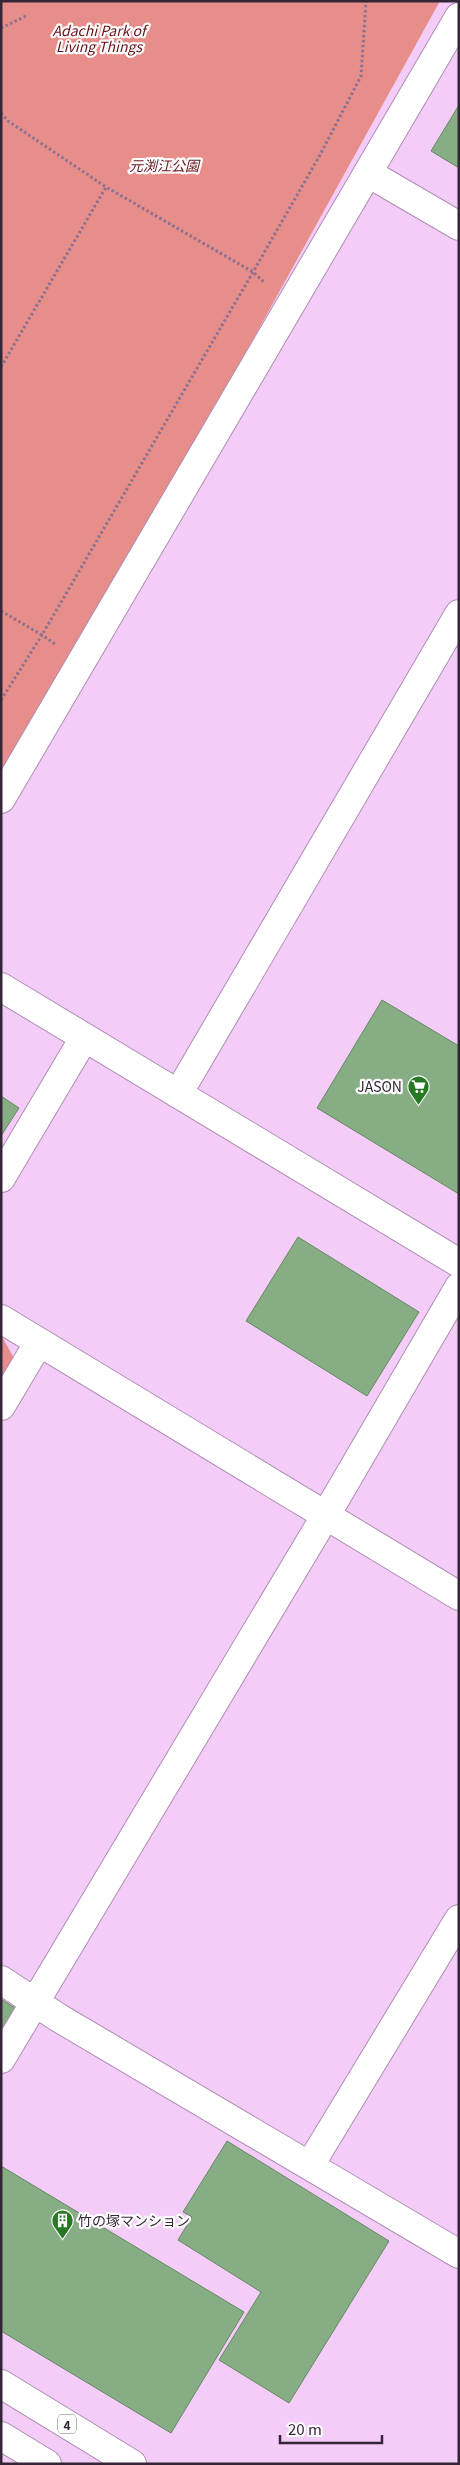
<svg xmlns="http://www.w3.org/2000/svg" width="460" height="2465" viewBox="0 0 460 2465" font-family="Georgia,'Noto Sans JP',serif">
  <rect width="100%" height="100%" fill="#f3cdf8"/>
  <path fill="#e78e8b" d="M 1,1 L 440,1 L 1,795 Z
    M 1,1335 L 15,1360 L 1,1384 Z"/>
  <path fill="#87ad84" stroke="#658962" d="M 459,105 L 459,168 L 431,151 Z
    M 382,1000 L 459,1046 L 459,1194 L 317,1108 Z
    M 1,1096 L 19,1108 L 1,1136 Z
    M 298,1237 L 419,1312 L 367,1396 L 246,1321 Z
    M 1,1999 L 15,2008 L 1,2031 Z
    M 227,2141 L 389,2241 L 289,2403 L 219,2360 L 261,2292 L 178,2240 L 192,2217 L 183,2212 Z
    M 1,2166 L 244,2312 L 171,2433 L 1,2331 Z"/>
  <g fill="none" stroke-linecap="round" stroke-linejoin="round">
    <defs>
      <path id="minor" d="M 368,173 L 459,226
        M 1,799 L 459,17
        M 1,987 L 459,1263
        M 178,1094 L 459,614
        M 1,1178 L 84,1038
        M 1,1319 L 459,1596
        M 1,1406 L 39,1342
        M 1,1980 L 59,2018 L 459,2254
        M 1,2059 L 326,1515 L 459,1287
        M 310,2165 L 459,1919"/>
      <path id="highway" d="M 1,2384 L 132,2464
        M 1,2436 L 47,2464"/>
    </defs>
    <use href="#minor" stroke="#b08cb5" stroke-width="30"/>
    <use href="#highway" stroke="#b08cb5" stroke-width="30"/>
    <path stroke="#8c728f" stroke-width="3" stroke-dasharray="2.5 2.5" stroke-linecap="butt" d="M 1,28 L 26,16
      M 1,113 L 8,121 L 106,187
      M 1,367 L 106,187 L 253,272 L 265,283
      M 1,611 L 42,635 L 253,272 L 320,155 L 361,76 L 366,1
      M 1,700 L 42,635 L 55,644"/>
    <use href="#minor" stroke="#fff" stroke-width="28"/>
    <use href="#highway" stroke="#fff" stroke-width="28"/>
  </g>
  <defs>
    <symbol id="supermarket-pin" viewBox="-11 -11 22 30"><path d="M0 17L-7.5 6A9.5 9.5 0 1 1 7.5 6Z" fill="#287924" stroke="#fdfdfd"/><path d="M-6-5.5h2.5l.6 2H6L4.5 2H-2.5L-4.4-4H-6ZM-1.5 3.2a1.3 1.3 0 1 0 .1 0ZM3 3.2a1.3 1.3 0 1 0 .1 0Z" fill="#fff"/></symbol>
    <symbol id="building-pin" viewBox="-11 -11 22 30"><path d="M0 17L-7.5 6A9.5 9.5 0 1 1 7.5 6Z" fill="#287924" stroke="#fdfdfd"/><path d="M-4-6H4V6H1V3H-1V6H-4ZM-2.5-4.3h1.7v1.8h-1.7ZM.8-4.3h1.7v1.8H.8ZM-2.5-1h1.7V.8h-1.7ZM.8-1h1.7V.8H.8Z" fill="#fff"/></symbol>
  </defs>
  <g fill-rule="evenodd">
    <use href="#supermarket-pin" x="406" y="1074" width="25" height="34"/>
    <use href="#building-pin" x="50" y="2208" width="25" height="34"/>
  </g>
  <g text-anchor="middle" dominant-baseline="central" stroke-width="4.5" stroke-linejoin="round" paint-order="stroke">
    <rect fill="#fdfdfd" stroke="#716672" stroke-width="1" x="58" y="2414.5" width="18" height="19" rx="4"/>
    <g font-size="12" font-weight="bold" fill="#352637">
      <text x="67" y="2424">4</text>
    </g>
    <g font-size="14" font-style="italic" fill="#661118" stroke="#fdfdfd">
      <text x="99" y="30">Adachi Park of<tspan x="99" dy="16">Living Things</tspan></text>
      <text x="164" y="165">元渕江公園</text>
    </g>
    <g font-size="14" fill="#352637" stroke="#fdfdfd" text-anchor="end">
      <text x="402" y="1086">JASON</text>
      <text x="78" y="2220" text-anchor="start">竹の塚マンション</text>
    </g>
  </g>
  <rect width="460" height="2465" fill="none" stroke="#352637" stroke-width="5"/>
  <path d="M280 2435v8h102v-8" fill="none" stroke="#352637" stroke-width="2.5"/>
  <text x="288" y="2435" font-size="15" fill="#352637" stroke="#fdfdfd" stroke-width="4" paint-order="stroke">20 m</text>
</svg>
